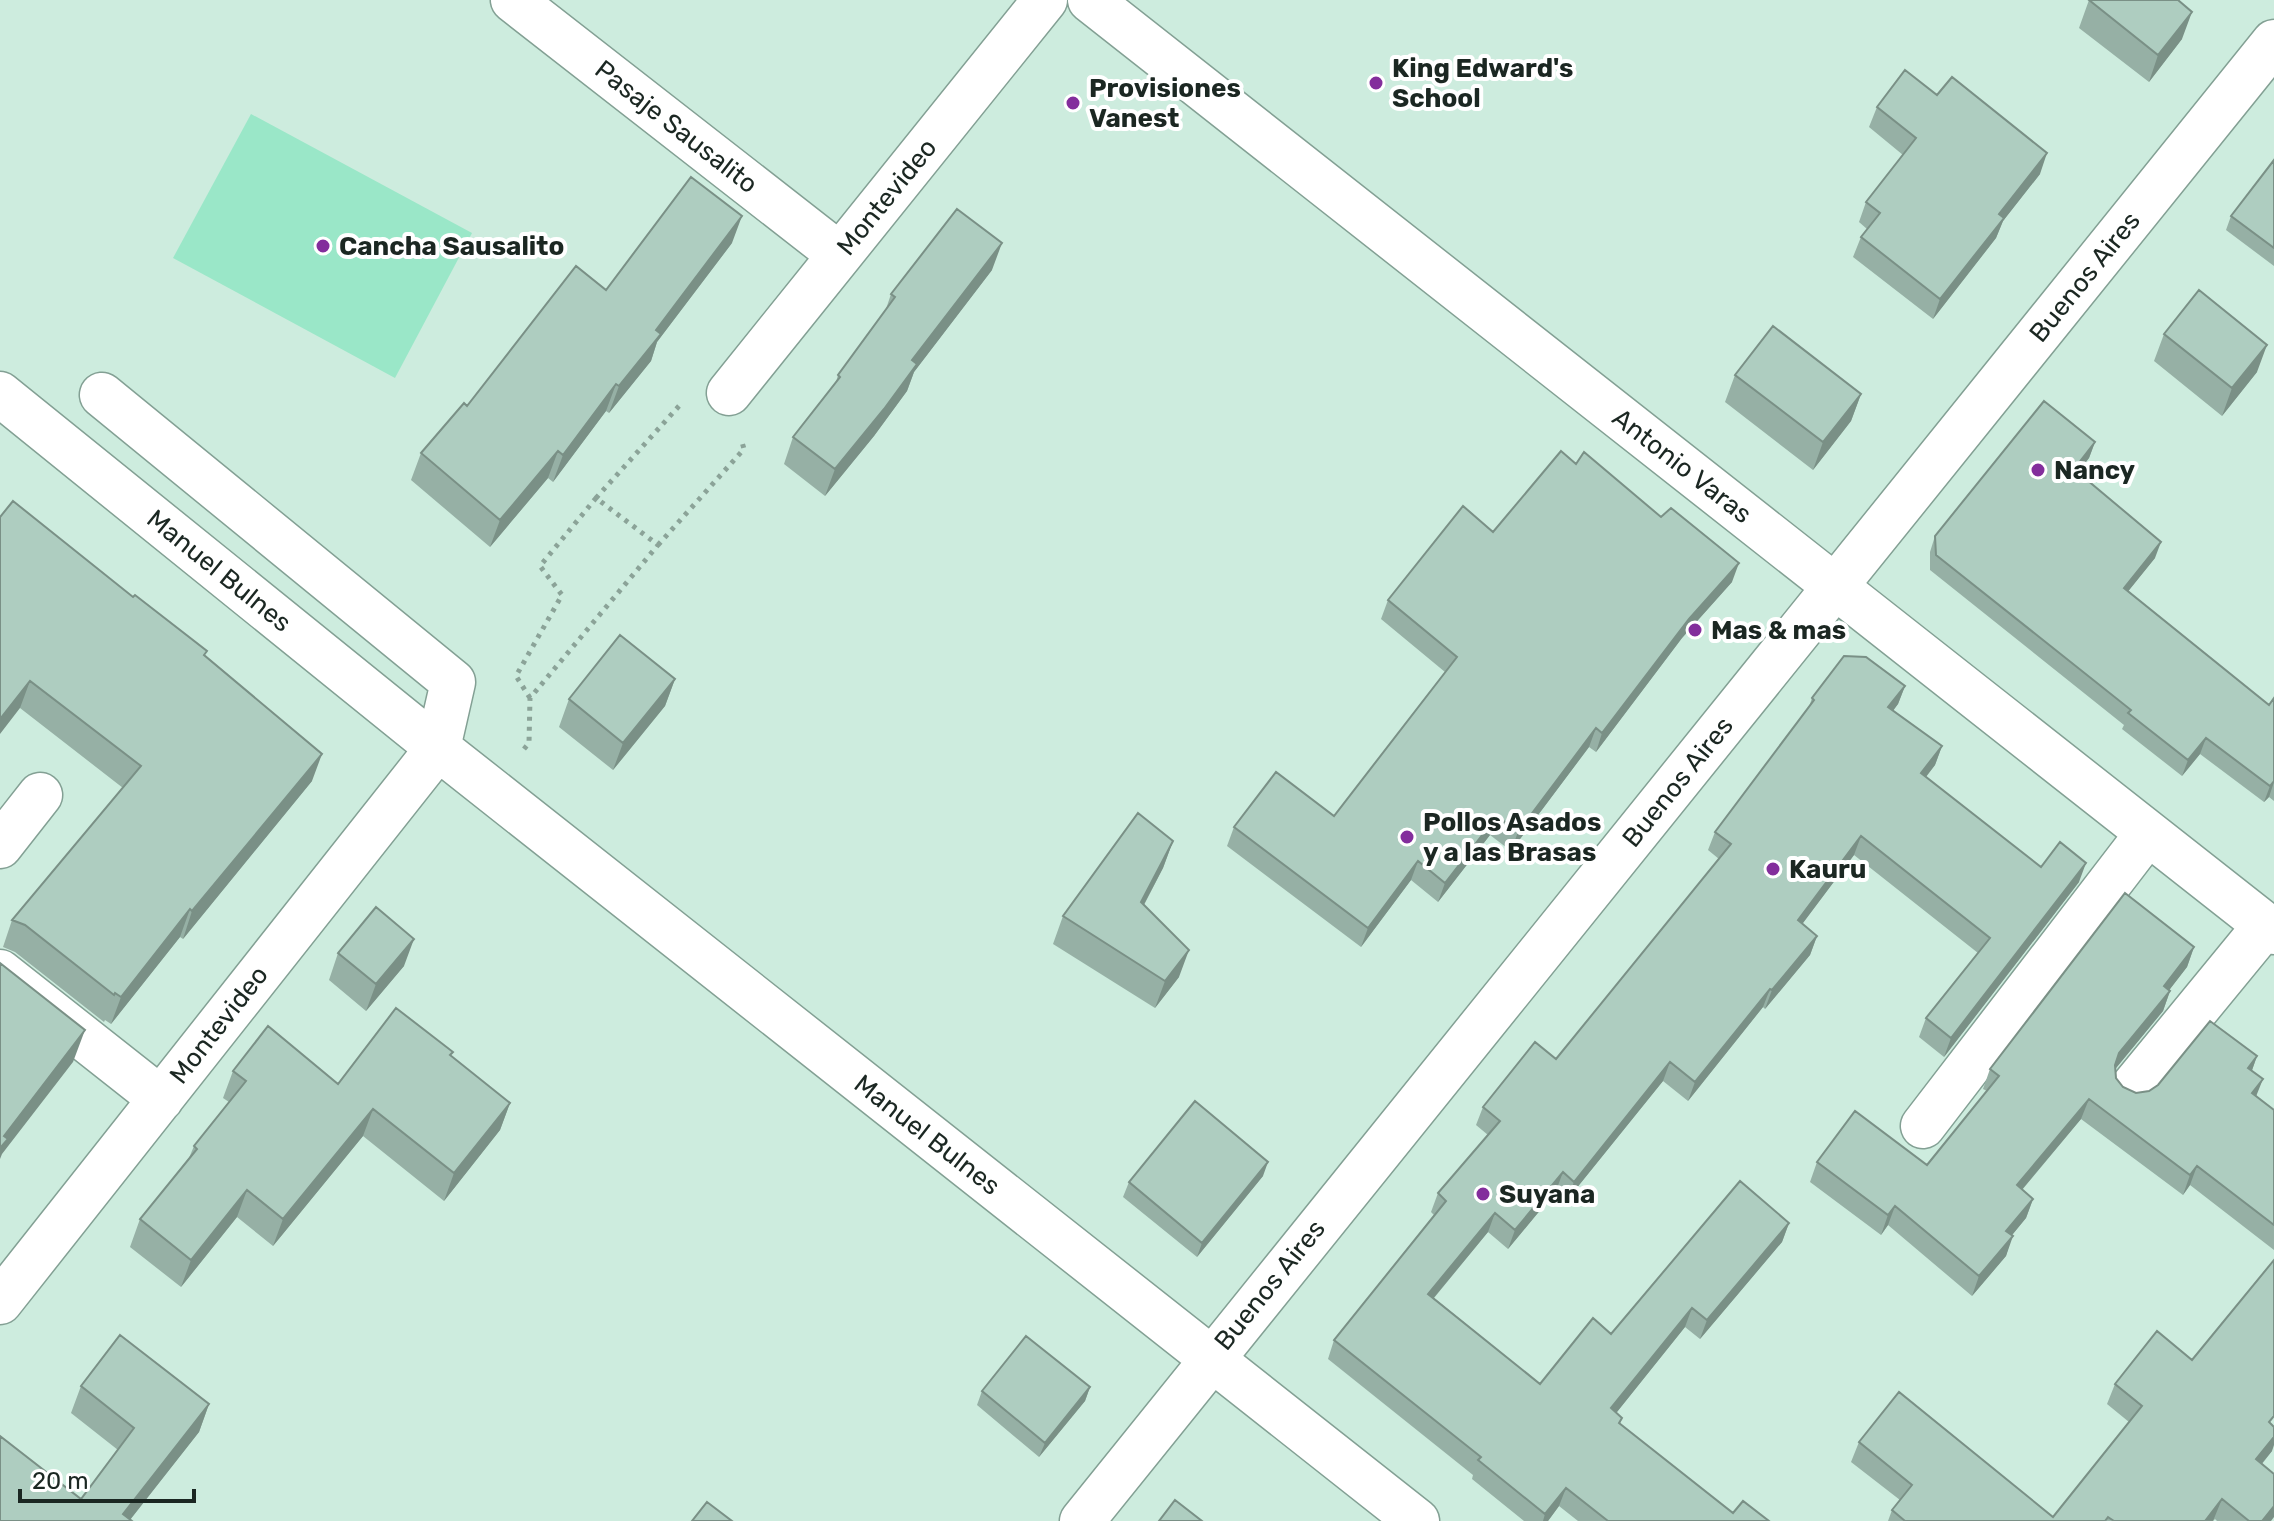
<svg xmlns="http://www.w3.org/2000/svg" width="2274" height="1521" viewBox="0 0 2274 1521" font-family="Rubik,sans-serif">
  <rect width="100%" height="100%" fill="#cdecde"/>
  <path fill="#9ae7c8" d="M 251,114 L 472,233 L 395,378 L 173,258 Z"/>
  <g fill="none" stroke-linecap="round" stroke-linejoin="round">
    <defs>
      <path id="minor" d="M 513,0 L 840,255
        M 1090,0 L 2274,932
        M 729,393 L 1045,0
        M 0,394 L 438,748 L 1417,1521
        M 0,846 L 40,795
        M 0,972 L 161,1099
        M 2132,1088 L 2265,926
        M 1923,1126 L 2148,833
        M 0,1302 L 438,748 L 453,682 L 102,395
        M 1082,1521 L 2274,42"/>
    </defs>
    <use href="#minor" stroke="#83a094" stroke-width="47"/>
    <path stroke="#8ba398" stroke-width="5" stroke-dasharray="4 6" stroke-linecap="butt" d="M 658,545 L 744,449 L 742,442
      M 530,698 L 516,676 L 562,595 L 540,566 L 596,498
      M 524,749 L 529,743 L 530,698 L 658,545 L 596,498 L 679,406"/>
    <use href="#minor" stroke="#fff" stroke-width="44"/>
  </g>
  <path fill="#96b0a5" d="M 2089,0 L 2182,39 L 2149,82 L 2079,28 Z
    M 1877,107 L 2040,174 L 2003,221 L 1996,238 L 1933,319 L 1853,257 L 1861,237 L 1867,229 L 1859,222 L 1866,202 L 1903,155 L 1869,127 Z
    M 2274,160 L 2274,266 L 2226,230 L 2231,216 Z
    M 732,243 L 657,342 L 651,361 L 609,413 L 606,411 L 553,482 L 548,478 L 490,547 L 411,480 L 421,453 L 467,406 L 606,290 Z
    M 992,270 L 914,372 L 907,391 L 874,436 L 825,496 L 784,464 L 793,437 L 836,382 L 838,375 L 885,312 L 891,294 Z
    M 2164,334 L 2257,372 L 2222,416 L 2154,361 Z
    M 1735,375 L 1861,394 L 1851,421 L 1813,470 L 1725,402 Z
    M 2095,442 L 2089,458 L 2078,472 L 2155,558 L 2128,591 L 2269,705 L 2274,698 L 2274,801 L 2269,797 L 2264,802 L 2200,754 L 2182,776 L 2122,729 L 2124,725 L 1930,570 L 1930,552 L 1935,536 Z
    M 1576,464 L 1661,517 L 1732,582 L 1682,638 L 1596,752 L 1589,747 L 1511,851 L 1490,835 L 1438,902 L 1411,880 L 1361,947 L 1227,846 L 1234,827 L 1334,816 L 1445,672 L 1381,619 L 1388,600 L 1493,532 Z
    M 0,517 L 205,656 L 312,781 L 183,939 L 180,937 L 111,1024 L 105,1020 L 104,1022 L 15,952 L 3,947 L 12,920 L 123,788 L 20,708 Z
    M 675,679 L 665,706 L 613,770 L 559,727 L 569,699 Z
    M 1905,686 L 1898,704 L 1893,710 L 1942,746 L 1935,765 L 1926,777 L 2041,867 L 2079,882 L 1944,1057 L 1919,1037 L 1926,1018 L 1978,953 L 1854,855 L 1802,924 L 1817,936 L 1810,955 L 1765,1009 L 1763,1007 L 1688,1101 L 1663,1081 L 1567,1200 L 1556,1191 L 1508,1249 L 1488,1232 L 1434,1298 L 1540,1384 L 1611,1334 L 1789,1223 L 1782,1242 L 1700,1339 L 1685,1327 L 1616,1413 L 1622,1418 L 1620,1424 L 1733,1513 L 1769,1521 L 1578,1521 L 1559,1506 L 1548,1521 L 1524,1521 L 1472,1479 L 1473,1475 L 1328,1359 L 1334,1340 L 1434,1215 L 1431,1212 L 1438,1193 L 1488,1135 L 1476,1125 L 1483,1107 L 1556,1059 L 1719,859 L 1708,850 L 1715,832 L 1809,707 L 1812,698 Z
    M 1173,841 L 1163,868 L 1144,905 L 1179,977 L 1155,1008 L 1053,944 L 1063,916 Z
    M 2194,947 L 2187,967 L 2169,990 L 2170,991 L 2163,1011 L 2115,1069 L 2116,1078 L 2123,1087 L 2136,1093 L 2149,1091 L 2257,1056 L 2252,1070 L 2256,1097 L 2274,1110 L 2274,1250 L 2190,1185 L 2183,1195 L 2081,1119 L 2022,1190 L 2033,1199 L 2026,1218 L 2012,1235 L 2006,1256 L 1972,1296 L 1888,1225 L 1881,1235 L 1810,1182 L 1817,1162 L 1927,1165 L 1987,1091 L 1983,1089 L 1990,1069 Z
    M 338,953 L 404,966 L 366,1011 L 329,980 Z
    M 451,1056 L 510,1103 L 500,1130 L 444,1201 L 363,1136 L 273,1246 L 237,1217 L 181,1287 L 130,1247 L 140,1219 L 189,1158 L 194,1146 L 229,1102 L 223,1098 L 233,1071 L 338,1084 Z
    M 1263,1176 L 1197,1257 L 1123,1197 L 1129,1182 Z
    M 2192,1360 L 2272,1451 L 2262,1464 L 2271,1521 L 2217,1521 L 2215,1519 L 2213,1521 L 1888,1521 L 1892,1510 L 1900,1500 L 1851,1462 L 1859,1442 L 2053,1517 L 2129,1422 L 2107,1404 L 2115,1384 Z
    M 81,1386 L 209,1404 L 199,1432 L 130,1520 L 81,1499 L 118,1450 L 71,1413 Z
    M 1090,1387 L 1085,1401 L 1039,1457 L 977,1405 L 982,1391 Z"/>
  <path fill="#7a9086" d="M 2192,12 L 2182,39 L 2149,82 L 2158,55 Z
    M 2047,153 L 2040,174 L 2003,221 L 1996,238 L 1933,319 L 1940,299 L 1999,214 Z
    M 742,216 L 732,243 L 657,342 L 651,361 L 609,413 L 619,386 L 656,330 Z
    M 1002,243 L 992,270 L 914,372 L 907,391 L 874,436 L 825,496 L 835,469 L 912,360 Z
    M 2267,345 L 2257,372 L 2222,416 L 2232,388 Z
    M 616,384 L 606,411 L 553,482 L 563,455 Z
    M 1861,394 L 1851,421 L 1813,470 L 1823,442 Z
    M 2095,442 L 2089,458 L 2068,485 L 2074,469 Z
    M 558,451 L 548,478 L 490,547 L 500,520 Z
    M 2161,542 L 2155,558 L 2118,604 L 2124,588 Z
    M 1739,563 L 1732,582 L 1682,638 L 1596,752 L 1602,733 L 1689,619 Z
    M 675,679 L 665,706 L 613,770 L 623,743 Z
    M 30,681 L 20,708 L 0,734 L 0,719 Z
    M 1905,686 L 1898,704 L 1882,726 L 1888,707 Z
    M 1596,728 L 1589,747 L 1511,851 L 1518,832 Z
    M 2206,738 L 2200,754 L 2182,776 L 2188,760 Z
    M 1942,746 L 1935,765 L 1914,792 L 1921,773 Z
    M 322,754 L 312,781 L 183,939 L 192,911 Z
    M 2274,782 L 2269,797 L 2264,802 L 2270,786 Z
    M 1497,816 L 1490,835 L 1438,902 L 1445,883 Z
    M 1861,836 L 1854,855 L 1791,939 L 1798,920 Z
    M 1173,841 L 1163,868 L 1131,929 L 1141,902 Z
    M 1418,861 L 1411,880 L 1361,947 L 1368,928 Z
    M 2086,863 L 2079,882 L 1944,1057 L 1951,1038 Z
    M 190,909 L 180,937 L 111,1024 L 121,997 Z
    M 1817,936 L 1810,955 L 1765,1009 L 1772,990 Z
    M 414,939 L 404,966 L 366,1011 L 376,984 Z
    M 2194,947 L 2187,967 L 2157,1006 L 2164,986 Z
    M 1189,950 L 1179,977 L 1155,1008 L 1165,981 Z
    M 1770,989 L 1763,1007 L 1688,1101 L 1695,1082 Z
    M 2170,991 L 2163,1011 L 2112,1073 L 2119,1053 Z
    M 85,1030 L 73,1062 L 2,1154 L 0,1159 L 0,1145 L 4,1136 Z
    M 2257,1056 L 2250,1076 L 2248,1068 Z
    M 1670,1062 L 1663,1081 L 1567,1200 L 1574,1182 Z
    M 2263,1079 L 2255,1099 L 2252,1093 Z
    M 2089,1099 L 2081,1119 L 2009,1205 L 2017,1185 Z
    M 510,1103 L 500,1130 L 444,1201 L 454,1173 Z
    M 373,1109 L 363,1136 L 273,1246 L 283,1219 Z
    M 1268,1162 L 1263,1176 L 1197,1257 L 1202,1243 Z
    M 2197,1166 L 2190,1185 L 2183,1195 L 2190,1175 Z
    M 1563,1172 L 1556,1191 L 1508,1249 L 1515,1230 Z
    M 247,1190 L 237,1217 L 181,1287 L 191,1260 Z
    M 2033,1199 L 2026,1218 L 1999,1251 L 2006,1231 Z
    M 1895,1206 L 1888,1225 L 1881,1235 L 1888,1215 Z
    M 1495,1213 L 1488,1232 L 1422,1312 L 1428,1294 Z
    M 1789,1223 L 1782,1242 L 1700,1339 L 1707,1320 Z
    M 2013,1236 L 2006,1256 L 1972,1296 L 1979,1276 Z
    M 1692,1308 L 1685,1327 L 1605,1427 L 1611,1408 Z
    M 1090,1387 L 1085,1401 L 1039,1457 L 1045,1443 Z
    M 209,1404 L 199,1432 L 129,1521 L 123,1514 Z
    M 2274,1437 L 2274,1445 L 2272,1451 L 2249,1479 L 2256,1459 Z
    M 1566,1488 L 1559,1506 L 1548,1521 L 1543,1521 L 1545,1514 Z
    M 2222,1499 L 2213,1521 L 2205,1521 Z
    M 2274,1506 L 2274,1517 L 2271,1521 L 2262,1521 Z"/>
  <path fill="#aecdc0" stroke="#7a9086" stroke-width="2" d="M 2089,0 L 2178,0 L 2192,12 L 2158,55 Z
    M 1905,70 L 1937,95 L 1952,77 L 2047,153 L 1999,214 L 2004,218 L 1940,299 L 1861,237 L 1880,213 L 1866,202 L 1916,138 L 1877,107 Z
    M 2274,160 L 2274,248 L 2231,216 Z
    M 691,177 L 742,216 L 656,330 L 661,334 L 619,386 L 616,384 L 563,455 L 558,451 L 500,520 L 421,453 L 464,403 L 467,406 L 576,266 L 606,290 Z
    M 957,209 L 1002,243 L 912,360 L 917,364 L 884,409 L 835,469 L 793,437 L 840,377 L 838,375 L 895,297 L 891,294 Z
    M 2199,290 L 2267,345 L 2232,388 L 2164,334 Z
    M 1773,326 L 1861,394 L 1823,442 L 1735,375 Z
    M 2044,401 L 2095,442 L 2074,469 L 2161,542 L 2124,588 L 2269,705 L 2274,698 L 2274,781 L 2270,786 L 2206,738 L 2188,760 L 2128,713 L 2131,710 L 1936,555 L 1935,536 Z
    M 1561,451 L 1576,464 L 1584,452 L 1661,517 L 1671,508 L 1739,563 L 1689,619 L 1602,733 L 1596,728 L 1518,832 L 1497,816 L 1445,883 L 1418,861 L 1368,928 L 1234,827 L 1276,772 L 1334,816 L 1457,657 L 1388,600 L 1463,506 L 1493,532 Z
    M 13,501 L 133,597 L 135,595 L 207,651 L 204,655 L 322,754 L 192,911 L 190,909 L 121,997 L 115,993 L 114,995 L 25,925 L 12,920 L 141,766 L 30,681 L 0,719 L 0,517 Z
    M 620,635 L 675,679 L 623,743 L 569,699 Z
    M 1844,656 L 1866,657 L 1905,686 L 1888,707 L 1942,746 L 1921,773 L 2041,867 L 2060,842 L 2086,863 L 1951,1038 L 1926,1018 L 1990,938 L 1861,836 L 1798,920 L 1817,936 L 1772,990 L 1770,989 L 1695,1082 L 1670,1062 L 1574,1182 L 1563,1172 L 1515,1230 L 1495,1213 L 1428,1294 L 1540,1384 L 1593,1318 L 1611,1334 L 1740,1181 L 1789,1223 L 1707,1320 L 1692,1308 L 1611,1408 L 1622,1418 L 1619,1423 L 1733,1513 L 1743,1501 L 1769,1521 L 1608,1521 L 1566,1488 L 1545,1514 L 1478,1460 L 1481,1457 L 1334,1340 L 1446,1201 L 1438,1193 L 1500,1121 L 1483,1107 L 1535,1042 L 1556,1059 L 1731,844 L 1715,832 L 1814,700 L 1812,698 Z
    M 1138,813 L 1173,841 L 1141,902 L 1189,950 L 1165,981 L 1063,916 Z
    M 2125,893 L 2194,947 L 2164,986 L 2170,991 L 2119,1053 L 2115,1065 L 2116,1078 L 2123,1087 L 2136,1093 L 2149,1091 L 2158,1085 L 2210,1021 L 2257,1056 L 2248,1068 L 2263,1079 L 2252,1093 L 2274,1110 L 2274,1225 L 2197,1166 L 2190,1175 L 2089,1099 L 2017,1185 L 2033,1199 L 2006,1231 L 2013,1236 L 1979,1276 L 1895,1206 L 1888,1215 L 1817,1162 L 1855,1111 L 1927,1165 L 1999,1076 L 1990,1069 Z
    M 376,907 L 414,939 L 376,984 L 338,953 Z
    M 0,963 L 85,1030 L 4,1136 L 8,1139 L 0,1148 Z
    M 396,1008 L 453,1052 L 450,1055 L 510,1103 L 454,1173 L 373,1109 L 283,1219 L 247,1190 L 191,1260 L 140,1219 L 197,1149 L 194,1146 L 246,1081 L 233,1071 L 268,1026 L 338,1084 Z
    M 1195,1101 L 1268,1162 L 1202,1243 L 1129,1182 Z
    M 2274,1260 L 2274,1416 L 2269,1422 L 2274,1427 L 2274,1437 L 2256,1459 L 2274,1474 L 2274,1506 L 2262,1521 L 2249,1521 L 2222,1499 L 2205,1521 L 2114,1521 L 2108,1517 L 2105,1521 L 1905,1521 L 1892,1510 L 1912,1485 L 1859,1442 L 1899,1392 L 2053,1517 L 2142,1406 L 2115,1384 L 2157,1331 L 2192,1360 Z
    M 120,1335 L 209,1404 L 123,1514 L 132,1521 L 0,1521 L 0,1436 L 81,1499 L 134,1428 L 81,1386 Z
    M 1026,1336 L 1090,1387 L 1045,1443 L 982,1391 Z
    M 1175,1500 L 1202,1521 L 1159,1521 Z
    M 707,1502 L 732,1521 L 692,1521 Z"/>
  <g fill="#832e9c" stroke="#fff" stroke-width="3">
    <circle cx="1376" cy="83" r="8"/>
    <circle cx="1073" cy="103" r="8"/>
    <circle cx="323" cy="246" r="8"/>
    <circle cx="2038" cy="470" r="8"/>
    <circle cx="1695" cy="630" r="8"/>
    <circle cx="1407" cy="837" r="8"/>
    <circle cx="1773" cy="869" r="8"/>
    <circle cx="1483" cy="1194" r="8"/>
  </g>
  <g text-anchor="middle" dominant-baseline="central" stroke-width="8" stroke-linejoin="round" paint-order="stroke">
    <g font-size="26" font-weight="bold" fill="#1b2722" stroke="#fff" text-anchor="start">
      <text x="1392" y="68">King Edward's<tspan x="1392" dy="30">School</tspan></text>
      <text x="1089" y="88">Provisiones<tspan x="1089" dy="30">Vanest</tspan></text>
      <text x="339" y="246">Cancha Sausalito</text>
      <text x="2054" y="470">Nancy</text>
      <text x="1711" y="630">Mas &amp; mas</text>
      <text x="1423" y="822">Pollos Asados<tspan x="1423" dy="30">y a las Brasas</tspan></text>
      <text x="1789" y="869">Kauru</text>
      <text x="1499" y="1194">Suyana</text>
    </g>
    <g font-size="26" fill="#1b2722" stroke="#fff">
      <text transform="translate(676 127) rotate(38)">Pasaje Sausalito</text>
      <text transform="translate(887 197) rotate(-51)">Montevideo</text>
      <text transform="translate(2085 277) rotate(-51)">Buenos Aires</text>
      <text transform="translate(1682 466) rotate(38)">Antonio Varas</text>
      <text transform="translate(219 571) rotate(39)">Manuel Bulnes</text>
      <text transform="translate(1678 782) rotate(-51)">Buenos Aires</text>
      <text transform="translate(219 1025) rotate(-52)">Montevideo</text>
      <text transform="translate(927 1135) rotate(38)">Manuel Bulnes</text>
      <text transform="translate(1270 1285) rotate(-51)">Buenos Aires</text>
    </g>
  </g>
  <path d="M20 1489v12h174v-12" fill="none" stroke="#1b2722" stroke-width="4"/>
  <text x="32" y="1489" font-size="24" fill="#1b2722" stroke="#ffffff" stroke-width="6" paint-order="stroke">20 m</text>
</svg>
